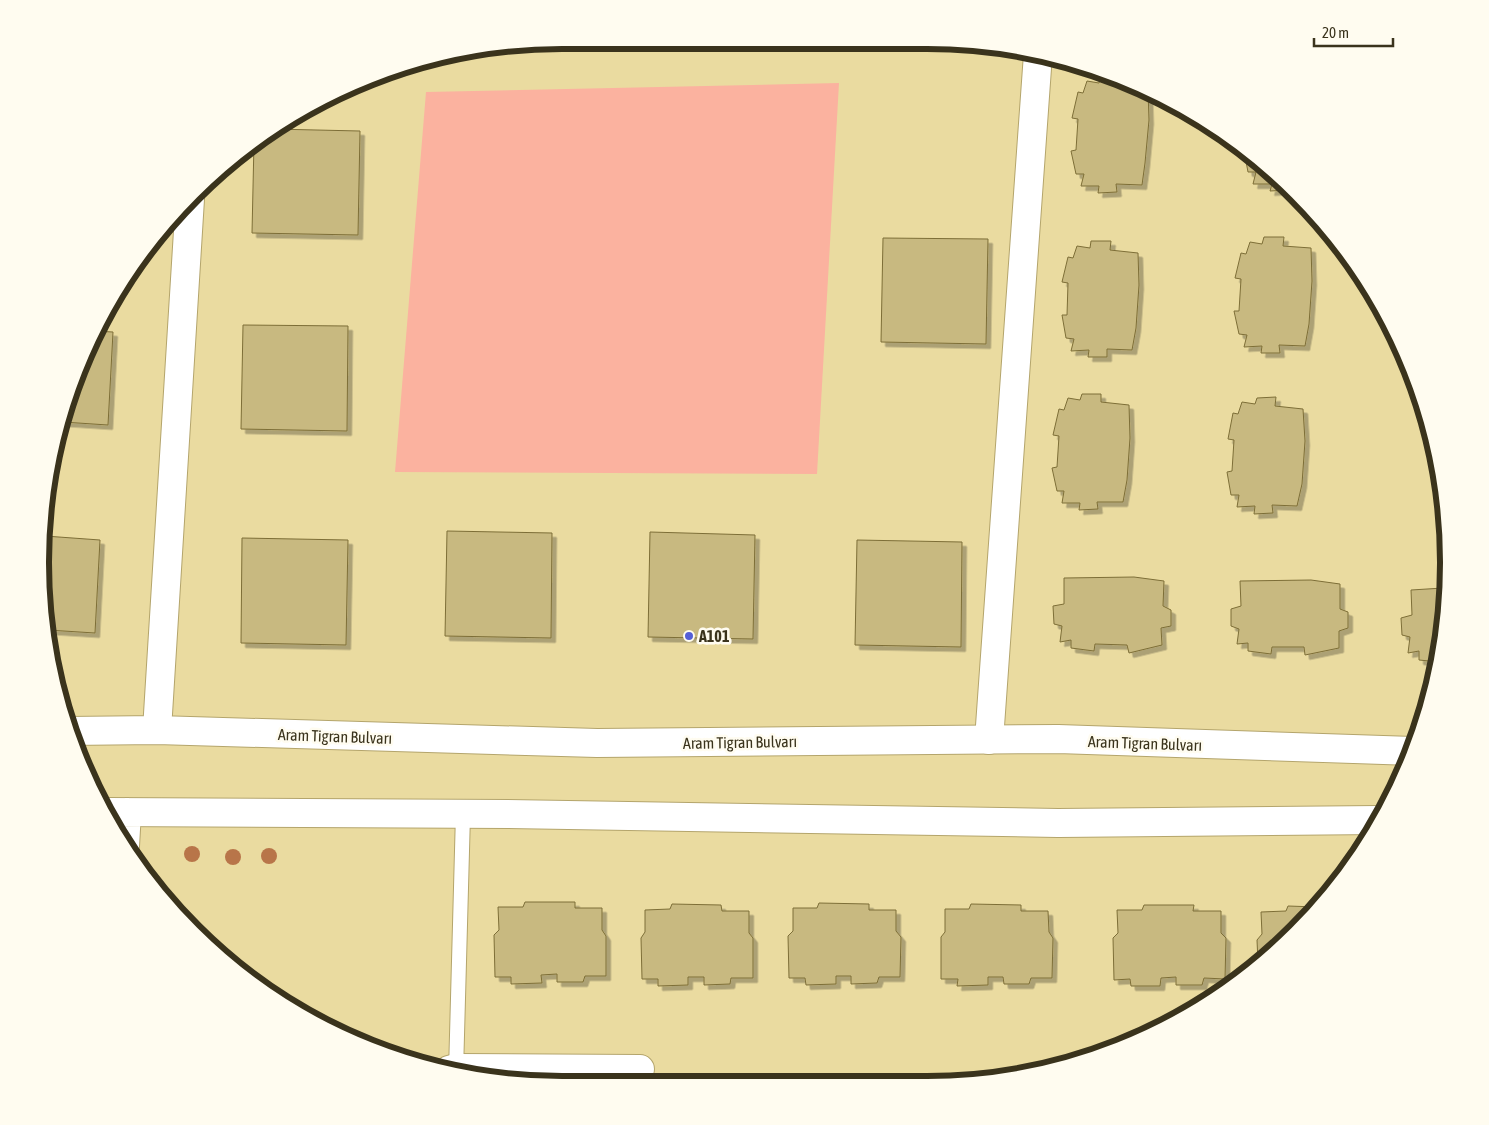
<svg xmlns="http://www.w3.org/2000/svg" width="1489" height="1125" viewBox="0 0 1489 1125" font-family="'Asap Condensed',sans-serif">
  <defs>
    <filter id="shadow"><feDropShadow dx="4.5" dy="4.5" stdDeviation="0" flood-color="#0004"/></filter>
  </defs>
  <rect width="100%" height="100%" fill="#eadba0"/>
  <path fill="#fbb29f" d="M 839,83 L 817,474 L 395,472 L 426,92 Z"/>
  <path fill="#c8b980" stroke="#7d6e37" filter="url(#shadow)" d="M 562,40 L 583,40 L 583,46 L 524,45 Z
    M 695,40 L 793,41 L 793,42 Z
    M 1101,77 L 1112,77 L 1120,80 L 1120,85 L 1139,87 L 1148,90 L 1149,120 L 1145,163 L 1142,185 L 1116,184 L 1117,192 L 1098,193 L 1099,186 L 1081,186 L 1084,174 L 1076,174 L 1071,151 L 1076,150 L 1078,119 L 1072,118 L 1078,92 L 1083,93 L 1087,81 L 1099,83 Z
    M 273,129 L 360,131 L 358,235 L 252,233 L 254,142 Z
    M 1244,151 L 1289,188 L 1289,190 L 1270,191 L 1272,184 L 1253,184 L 1256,172 L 1248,172 Z
    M 1264,237 L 1284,237 L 1283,246 L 1311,248 L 1312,281 L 1309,324 L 1305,346 L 1279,345 L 1280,353 L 1261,353 L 1262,346 L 1244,347 L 1247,335 L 1239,334 L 1234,311 L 1239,311 L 1241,279 L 1235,278 L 1241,253 L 1246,254 L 1250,242 L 1262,244 Z
    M 883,238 L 988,239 L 986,344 L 881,342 Z
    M 1091,241 L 1111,241 L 1110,250 L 1138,253 L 1139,285 L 1136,328 L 1132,350 L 1107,349 L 1107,357 L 1088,357 L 1089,350 L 1071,351 L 1074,339 L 1066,338 L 1062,315 L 1067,315 L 1068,283 L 1062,282 L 1068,257 L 1073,258 L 1077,246 L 1090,248 Z
    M 243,325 L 348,326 L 347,431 L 241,429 Z
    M 94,331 L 113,332 L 108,425 L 63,422 Z
    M 1082,394 L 1101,394 L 1101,402 L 1129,405 L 1130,438 L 1127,480 L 1123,502 L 1097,502 L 1098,509 L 1079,510 L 1080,503 L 1062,503 L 1064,491 L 1057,491 L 1052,468 L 1057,467 L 1059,436 L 1053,435 L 1059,409 L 1064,410 L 1068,398 L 1080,400 Z
    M 1276,397 L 1275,406 L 1303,409 L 1305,441 L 1302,484 L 1297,506 L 1272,505 L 1273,513 L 1254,514 L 1255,506 L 1237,507 L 1239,495 L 1231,495 L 1227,472 L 1232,471 L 1234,440 L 1228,439 L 1233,413 L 1238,414 L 1242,402 L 1255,404 L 1257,398 Z
    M 447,531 L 552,533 L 551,638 L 445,636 Z
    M 650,532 L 755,535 L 753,639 L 648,637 Z
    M 45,536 L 100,540 L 95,633 L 48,630 L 41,596 Z
    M 242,538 L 348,540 L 346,645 L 241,643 Z
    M 857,540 L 962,542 L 961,647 L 855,645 Z
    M 1134,577 L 1164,581 L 1163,606 L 1171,610 L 1171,626 L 1161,628 L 1162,645 L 1129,653 L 1127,645 L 1095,644 L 1094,651 L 1071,648 L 1071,640 L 1060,642 L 1062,626 L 1054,624 L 1053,606 L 1064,604 L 1064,578 Z
    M 1311,580 L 1340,584 L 1340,609 L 1348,612 L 1348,628 L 1339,631 L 1339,648 L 1305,655 L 1304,647 L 1272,647 L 1271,654 L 1248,651 L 1248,643 L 1237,644 L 1239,629 L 1231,626 L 1231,609 L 1241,606 L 1240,581 Z
    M 1443,588 L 1446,588 L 1439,662 L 1419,660 L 1419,651 L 1408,653 L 1410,637 L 1402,635 L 1401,618 L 1412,615 L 1411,590 Z
    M 525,902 L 575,902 L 575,908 L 602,908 L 602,930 L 606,936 L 606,976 L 585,976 L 583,982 L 557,982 L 557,974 L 541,975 L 542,983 L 511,984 L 511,977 L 495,977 L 494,935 L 499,930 L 498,907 L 523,907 Z
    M 819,903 L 869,904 L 869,910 L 896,910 L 896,931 L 901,937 L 900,977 L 879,977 L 877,983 L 851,984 L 851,976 L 836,976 L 836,984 L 806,985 L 805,978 L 789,978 L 788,936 L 793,931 L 793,908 L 817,908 Z
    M 672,904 L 721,905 L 722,911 L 749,911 L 749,933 L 753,938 L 753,978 L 731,978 L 730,984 L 704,985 L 704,977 L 688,977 L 688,985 L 658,986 L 658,979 L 642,979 L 641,938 L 645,932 L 645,910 L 670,909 Z
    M 971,904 L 1021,905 L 1021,911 L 1048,911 L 1049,932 L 1053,938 L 1052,978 L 1031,978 L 1029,984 L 1004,984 L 1003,977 L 988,977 L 988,985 L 957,986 L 958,979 L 941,979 L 941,937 L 945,932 L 945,909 L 969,909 Z
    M 1144,905 L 1194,905 L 1193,911 L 1221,911 L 1221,933 L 1226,938 L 1225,979 L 1204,978 L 1202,985 L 1176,985 L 1176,977 L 1161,978 L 1160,986 L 1131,986 L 1130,979 L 1114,980 L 1113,938 L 1118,933 L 1117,910 L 1142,910 Z
    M 1288,906 L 1317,907 L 1296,932 L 1258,963 L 1257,940 L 1262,934 L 1261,912 L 1286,911 Z"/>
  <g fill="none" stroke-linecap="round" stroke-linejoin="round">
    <defs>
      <path id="lane" d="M 456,1072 L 463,814"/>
      <path id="street" d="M 989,740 L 1038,54
        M 449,1070 L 456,1068 L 640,1069"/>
      <path id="secondary" d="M 157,730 L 190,199
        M 68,731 L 157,730 L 597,743 L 1058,739 L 1413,751
        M 108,812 L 508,814 L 1058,823 L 1379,820
        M 125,846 L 127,812"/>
    </defs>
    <use href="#lane" stroke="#b4a56c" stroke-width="16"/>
    <use href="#street" stroke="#b4a56c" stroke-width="30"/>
    <use href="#secondary" stroke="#b4a56c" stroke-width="30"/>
    <use href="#lane" stroke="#fff" stroke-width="14"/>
    <use href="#street" stroke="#fff" stroke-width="28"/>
    <use href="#secondary" stroke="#fff" stroke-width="28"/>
  </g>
  <g fill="#b87549">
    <circle cx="192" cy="854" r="8"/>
    <circle cx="269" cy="856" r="8"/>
    <circle cx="233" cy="857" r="8"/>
  </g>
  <circle fill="#555fd6" stroke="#fffcf0" stroke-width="2" cx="689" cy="636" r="5"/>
  <g text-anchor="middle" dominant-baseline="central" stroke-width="5" stroke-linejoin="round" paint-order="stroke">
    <g font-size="16" font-weight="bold" fill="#3a331c" stroke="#fffcf0" text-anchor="start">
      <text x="699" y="636">A101</text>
    </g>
    <g font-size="16" fill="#3a331c" stroke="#fffcf0">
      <text transform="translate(335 736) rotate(2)">Aram Tigran Bulvarı</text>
      <text transform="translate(740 742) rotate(-1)">Aram Tigran Bulvarı</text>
      <text transform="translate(1145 743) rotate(2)">Aram Tigran Bulvarı</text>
    </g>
  </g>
  <path d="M0 0H1489V1125H0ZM562 49H927A513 513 0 0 1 1440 562V563A513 513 0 0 1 927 1076H562A513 513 0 0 1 49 563V562A513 513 0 0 1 562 49Z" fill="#fffcf0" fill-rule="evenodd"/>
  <path fill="none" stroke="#3a331c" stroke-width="6" d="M562 49H927A513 513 0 0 1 1440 562V563A513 513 0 0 1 927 1076H562A513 513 0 0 1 49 563V562A513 513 0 0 1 562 49Z"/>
  <path d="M1314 38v8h79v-8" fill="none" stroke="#3a331c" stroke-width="2.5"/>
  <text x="1322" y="38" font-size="15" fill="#3a331c" stroke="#fffcf0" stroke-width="4" paint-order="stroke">20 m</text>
</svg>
